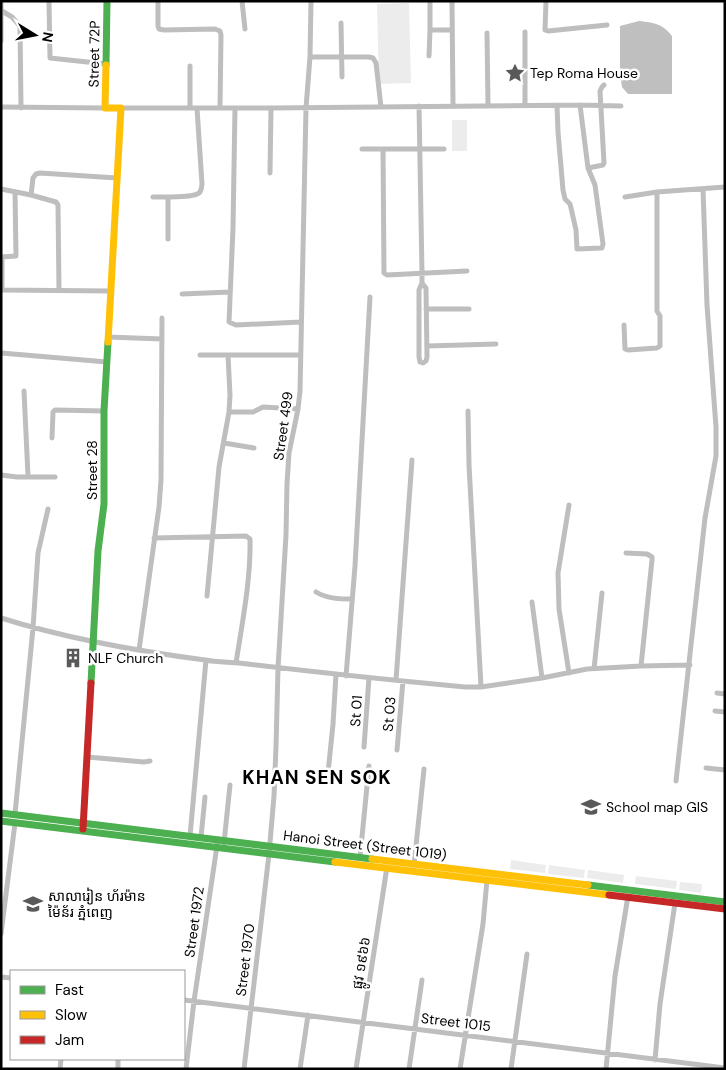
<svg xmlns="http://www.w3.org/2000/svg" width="726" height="1070" viewBox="0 0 726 1070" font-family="'DM Sans','Noto Sans Khmer',sans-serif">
  <rect width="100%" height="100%" fill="#fff"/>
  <path fill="#ececec" d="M 409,3 L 411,83 L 379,84 L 377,4 Z
    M 452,120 L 467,120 L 467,151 L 452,151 Z
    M 511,860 L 546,865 L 545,873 L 510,869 Z
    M 549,865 L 585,870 L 584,878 L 548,874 Z
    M 588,870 L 624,875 L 623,883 L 587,878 Z
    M 636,876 L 677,881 L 676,889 L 635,884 Z
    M 680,882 L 702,884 L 701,893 L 679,890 Z"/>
  <path fill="#bfbfbf" d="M 639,21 C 654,23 662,23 672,36 L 672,94 L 628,94 L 622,87 L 620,73 L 620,26 Z"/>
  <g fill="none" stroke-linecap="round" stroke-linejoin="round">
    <path stroke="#bebebe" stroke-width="5" d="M 49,1 L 50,58 L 106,64
      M 158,1 L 158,26 L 159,29 L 164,30 L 215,29 L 220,31 L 221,35 L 220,108
      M 242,1 L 245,29
      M 452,1 L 453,105
      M 546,1 L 545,30 L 548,31 L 607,25
      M 430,3 L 430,30 L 452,30
      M 2,11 L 12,17 L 20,26 L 21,108
      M 341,23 L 342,77
      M 525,32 L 525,105
      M 487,33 L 488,105
      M 1,41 L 1,1
      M 429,56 L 430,30
      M 310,57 L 369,57 L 373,58 L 376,63 L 381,107
      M 190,66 L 190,108
      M 557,105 L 558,132 L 563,190 L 565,199 L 570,204 L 571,208 L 576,230 L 577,249 L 602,248 L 603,244 L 595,185 L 588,168 L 580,105
      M 419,106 L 422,273 L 422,283 L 419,290 L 419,357 L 420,362 L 423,363 L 426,361 L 427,357 L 426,288 L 422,283
      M 1,107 L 105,108
      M 121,108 L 271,108 L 580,105 L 621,106
      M 235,108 L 233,228 L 229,322 L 236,325 L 301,322
      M 362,149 L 444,149
      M 383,149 L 384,273 L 387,275 L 467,271
      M 588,168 L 603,165 L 604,163 L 600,91 L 602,87 L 604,85
      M 270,173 L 271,108
      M 1,189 L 31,195 L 56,202 L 58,205 L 59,290
      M 31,195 L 33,178 L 36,174 L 40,173 L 117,178
      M 153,197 C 162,197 196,198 200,192 C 201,190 202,185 202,184 L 197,108
      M 168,197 L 168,239
      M 625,197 L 657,192 L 725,187
      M 1,257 L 16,256 L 15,192
      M 1,290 L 111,291
      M 2,290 L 2,257
      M 182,294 L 230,292
      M 426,309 L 469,309
      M 624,325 L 625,349 L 628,350 L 657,348 L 660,346 L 660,316 L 657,311 L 657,192
      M 108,337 L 162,339
      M 427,346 L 496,344
      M 1,353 L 107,362
      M 200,355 L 228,355
      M 24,391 L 28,476
      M 468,411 L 469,465 L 481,687
      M 229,412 L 253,412 L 263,407 L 298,409
      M 52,438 L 53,412 L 55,410 L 104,411
      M 224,443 L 254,448
      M 1,475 L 17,477 L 55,477
      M 154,538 L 246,536 L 250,539 C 251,579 242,624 236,663
      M 626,553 L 647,554 L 652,557 L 652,560 L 641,666
      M 316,592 C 327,599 341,599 352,599
      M 207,596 L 219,467 L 229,412 L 230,395 L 228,355 L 300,355
      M 532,602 L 542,678
      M 1,618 C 68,639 136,651 205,660 C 216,662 228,662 239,663 C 314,672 389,680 465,687 L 481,687 L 542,678 L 587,669 L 641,666 L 690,665
      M 139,650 L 159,507 L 161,480 L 162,318
      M 594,669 L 602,593
      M 569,673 L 559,609 L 558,573 L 569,505
      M 346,676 L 355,566 L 370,297
      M 396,680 L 412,460
      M 717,693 L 725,694
      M 715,711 L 725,712
      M 364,747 L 369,678
      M 397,750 L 403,681
      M 87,757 L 144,762 L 150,761
      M 706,768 L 725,770
      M 676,781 L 705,518 L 716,456 L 716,427 L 707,305 L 703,189
      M 327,783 L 333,724 L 336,674
      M 15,814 L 33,628 L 38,553 L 48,509
      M 190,836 L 206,660
      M 201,837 L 205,797
      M 224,843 L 230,785
      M 360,857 L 369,766
      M 414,865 L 424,769
      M 1,934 L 15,823
      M 1,977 L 11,978
      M 184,1000 L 725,1068
      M 655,1060 L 660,1004 L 675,903
      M 60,1069 L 61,1059
      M 118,1069 L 118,1059
      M 186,1069 L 194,1001 L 218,839
      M 244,1069 L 269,854 L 274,796 L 276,747 L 278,668 L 286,535 L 287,484 L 289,453 L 298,409 L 300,391 L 306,108 L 310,57 L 311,1
      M 300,1069 L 308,1015
      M 356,1069 L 387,867
      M 409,1069 L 422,980
      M 460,1069 L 483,924 L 487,880
      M 511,1069 L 527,954
      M 606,1069 L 615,976 L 628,896"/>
    <path stroke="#4caf50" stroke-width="7" d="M 106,65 L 107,1
      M 91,683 L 98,551 L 104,504 L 104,411 L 108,342
      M 1,813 L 372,859
      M 1,821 L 335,862
      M 588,885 L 725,902"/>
    <path stroke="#ffc107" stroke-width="7" d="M 106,65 L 105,108 L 121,108 L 108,342
      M 372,859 L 588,885
      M 335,862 L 609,895"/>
    <path stroke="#c62828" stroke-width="7" d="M 83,829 L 91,683
      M 609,895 L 725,909"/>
  </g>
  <defs>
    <symbol id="sight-bare" viewBox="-9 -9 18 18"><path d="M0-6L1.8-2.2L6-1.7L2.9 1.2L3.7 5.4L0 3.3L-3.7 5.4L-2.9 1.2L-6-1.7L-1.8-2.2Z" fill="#595959" stroke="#fff" stroke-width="2.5" paint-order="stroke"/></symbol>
    <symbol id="building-bare" viewBox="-9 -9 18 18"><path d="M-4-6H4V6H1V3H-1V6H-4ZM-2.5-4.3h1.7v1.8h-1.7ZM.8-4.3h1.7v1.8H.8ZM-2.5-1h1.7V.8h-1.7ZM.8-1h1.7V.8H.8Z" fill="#595959" stroke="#fff" stroke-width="2.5" paint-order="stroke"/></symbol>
    <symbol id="school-bare" viewBox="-9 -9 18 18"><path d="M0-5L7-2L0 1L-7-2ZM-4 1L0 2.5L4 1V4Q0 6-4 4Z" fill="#595959" stroke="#fff" stroke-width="2.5" paint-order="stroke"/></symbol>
  </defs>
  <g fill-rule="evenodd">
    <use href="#sight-bare" x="501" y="59" width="28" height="28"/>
    <use href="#building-bare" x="59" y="644" width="28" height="28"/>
    <use href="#school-bare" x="577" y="793" width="28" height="28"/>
    <use href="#school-bare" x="19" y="890" width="28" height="28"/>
  </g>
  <g text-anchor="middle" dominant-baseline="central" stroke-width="5" stroke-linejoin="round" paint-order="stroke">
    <g font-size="14" fill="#000" stroke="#fff">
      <text transform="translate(94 54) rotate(-89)">Street 72P</text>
      <text transform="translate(283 426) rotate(-82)">Street 499</text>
      <text transform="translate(92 470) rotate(-90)">Street 28</text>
      <text transform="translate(356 711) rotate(-86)">St 01</text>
      <text transform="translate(389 714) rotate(-85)">St 03</text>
      <text transform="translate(365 845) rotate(7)">Hanoi Street (Street 1019)</text>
      <text transform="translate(194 922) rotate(-82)">Street 1972</text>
      <text transform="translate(245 960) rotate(-83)">Street 1970</text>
      <text transform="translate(361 963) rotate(-81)">ផ្លូវ ១៩៦៦</text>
      <text transform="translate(456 1022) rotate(7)">Street 1015</text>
    </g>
    <g font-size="14" fill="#000" stroke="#fff" text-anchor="start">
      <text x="530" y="73">Tep Roma House</text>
      <text x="88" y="658">NLF Church</text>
      <text x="606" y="807">School map GIS</text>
      <text x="48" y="896">សាលារៀន ហ័រម៉ាន<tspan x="48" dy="16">ម៉ៃន័រ ភ្នំពេញ</tspan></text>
    </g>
    <g font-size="19" font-weight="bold" letter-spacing="1" fill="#000" stroke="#fff">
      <text x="317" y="777">KHAN SEN SOK</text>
    </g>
  </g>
  <rect width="726" height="1070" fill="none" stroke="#000000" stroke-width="5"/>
  <rect x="10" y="970" width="175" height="90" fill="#ffffff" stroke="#999999"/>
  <rect x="20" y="986" width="25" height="8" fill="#4caf50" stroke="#999999"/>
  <text x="55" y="995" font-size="15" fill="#000000">Fast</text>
  <rect x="20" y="1011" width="25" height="8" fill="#ffc107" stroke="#999999"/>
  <text x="55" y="1020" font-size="15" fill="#000000">Slow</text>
  <rect x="20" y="1036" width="25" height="8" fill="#c62828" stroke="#999999"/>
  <text x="55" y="1045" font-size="15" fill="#000000">Jam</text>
  <g transform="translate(35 35) rotate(100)" stroke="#ffffff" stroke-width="4" paint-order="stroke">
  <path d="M0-4L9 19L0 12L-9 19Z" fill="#000000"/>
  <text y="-8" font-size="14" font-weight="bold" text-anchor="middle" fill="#000000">N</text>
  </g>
</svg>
